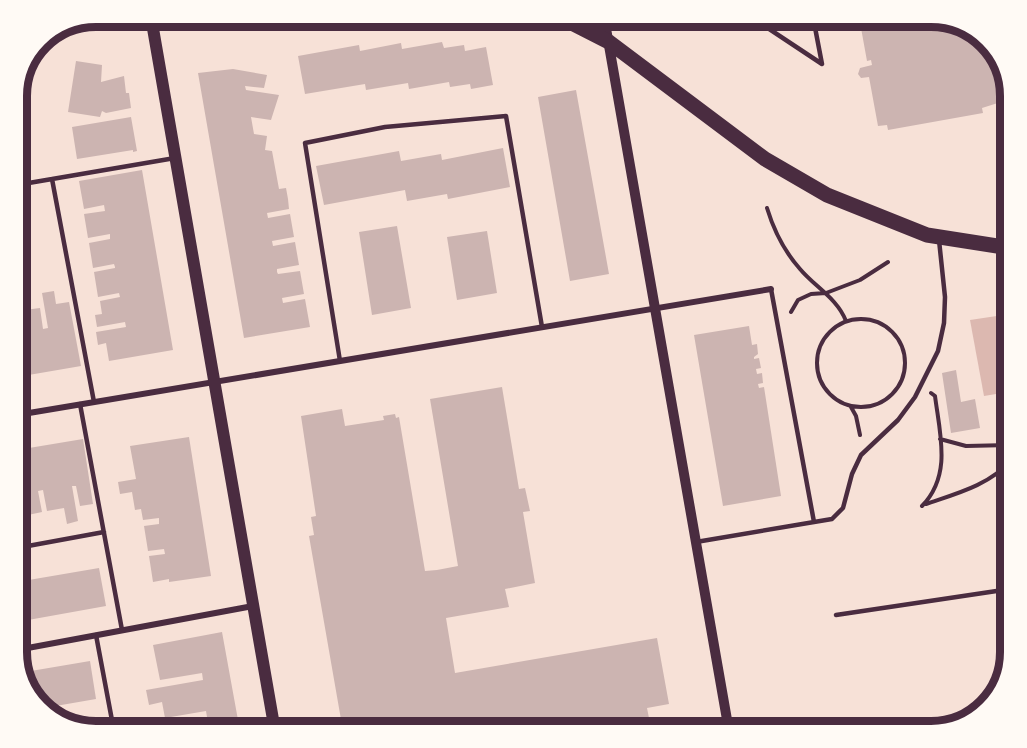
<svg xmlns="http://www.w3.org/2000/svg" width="1027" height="748" viewBox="0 0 1027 748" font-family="Rubik,sans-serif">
  <rect width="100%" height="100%" fill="#f7e1d7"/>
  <path fill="#dcb8b0" d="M 1010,314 L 1010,382 L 1008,392 L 984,396 L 970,320 Z"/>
  <path fill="#ccb4b1" d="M 859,17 L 931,17 L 979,33 L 1002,61 L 1010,96 L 1010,147 L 1001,102 L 982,108 L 983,113 L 888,130 L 887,125 L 878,126 L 869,77 L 861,78 L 858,74 L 860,68 L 872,65 L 871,60 L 867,61 Z
    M 442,42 L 444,48 L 464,45 L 465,51 L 486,47 L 493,85 L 471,89 L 470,84 L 450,87 L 449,82 L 409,89 L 408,83 L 366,90 L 365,84 L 305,94 L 298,56 L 359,45 L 360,51 L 401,43 L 402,49 Z
    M 76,61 L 102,65 L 101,82 L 124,76 L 126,93 L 129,93 L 131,108 L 106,113 L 102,111 L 100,117 L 68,112 Z
    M 233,69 L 267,75 L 264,88 L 245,86 L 246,90 L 279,95 L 271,120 L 251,117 L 254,134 L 267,136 L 265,150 L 272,151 L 279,189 L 286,188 L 288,199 L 289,209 L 267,213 L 268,218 L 290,214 L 294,237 L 272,241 L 273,246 L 295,242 L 299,265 L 277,269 L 277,272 L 278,274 L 300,271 L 304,294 L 282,298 L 283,303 L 305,299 L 310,327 L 244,338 L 198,73 Z
    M 576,90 L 609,274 L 570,281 L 538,97 Z
    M 131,117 L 137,151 L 133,152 L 133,150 L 77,159 L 72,127 Z
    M 503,148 L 510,187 L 448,199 L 447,194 L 407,201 L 405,190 L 324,205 L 316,166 L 399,151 L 401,161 L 441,154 L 442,160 Z
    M 142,170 L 173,350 L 109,361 L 106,343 L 98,345 L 96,332 L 126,327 L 125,322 L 97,327 L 95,315 L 102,314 L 100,301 L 120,297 L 119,293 L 98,297 L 94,272 L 115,268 L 115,267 L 114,264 L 93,268 L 89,243 L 110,239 L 110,234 L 88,238 L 84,214 L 105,211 L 104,205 L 84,209 L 79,181 Z
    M 397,226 L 411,308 L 372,315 L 359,232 Z
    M 487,231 L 497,293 L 457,300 L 447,237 Z
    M 54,291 L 56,304 L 69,302 L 81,366 L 17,377 L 17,334 L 20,334 L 17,311 L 40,308 L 43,329 L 48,328 L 42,293 Z
    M 749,326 L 752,345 L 757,344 L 758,354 L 754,357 L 754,359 L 759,358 L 761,368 L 756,369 L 757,374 L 762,373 L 763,383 L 758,384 L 759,388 L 764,387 L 781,496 L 723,506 L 694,335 Z
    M 956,370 L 961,402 L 975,399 L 980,428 L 951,433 L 942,373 Z
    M 502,387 L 519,489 L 525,488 L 530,511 L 523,512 L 535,583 L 505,589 L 509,607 L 446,618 L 455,673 L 657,638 L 669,704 L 647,708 L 649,718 L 572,731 L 343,731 L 309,536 L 314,535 L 311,517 L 316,516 L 301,416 L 342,409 L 345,426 L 384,420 L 383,416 L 395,414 L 396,418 L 399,417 L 425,571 L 437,570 L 458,566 L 430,399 Z
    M 189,437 L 211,576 L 169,582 L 169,579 L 153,582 L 149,556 L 165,554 L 164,549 L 148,551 L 144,526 L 159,524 L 159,518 L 143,520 L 141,509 L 135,510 L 132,492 L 120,494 L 118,482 L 136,479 L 130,446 Z
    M 83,439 L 93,504 L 80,506 L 76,486 L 72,486 L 78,521 L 67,524 L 64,508 L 47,511 L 43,490 L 38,491 L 42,512 L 28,515 L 28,510 L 17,512 L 17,450 Z
    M 99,568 L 106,606 L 17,622 L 17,582 Z
    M 222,632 L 240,731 L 165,731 L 163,724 L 207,717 L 206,711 L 165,718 L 162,702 L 149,705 L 146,690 L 203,680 L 202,673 L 160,680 L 153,645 Z
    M 90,661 L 96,699 L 44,708 L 25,672 Z"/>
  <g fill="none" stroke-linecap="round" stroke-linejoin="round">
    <path stroke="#4a2c40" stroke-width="4" d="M 767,208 C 774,231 784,251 800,269 C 815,287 837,298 846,321
      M 791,312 L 798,300 L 811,294 L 826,293 L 860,280 L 888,262
      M817 363a44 44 0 1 1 88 0a44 44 0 1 1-88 0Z
      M 851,407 L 856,416 L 860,435
      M 940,439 L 966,446 L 1010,445
      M 926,504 C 955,494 990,485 1010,461
      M 922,506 C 952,475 940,435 935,396 L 931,393"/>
    <path stroke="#4a2c40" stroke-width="4.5" d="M 751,17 L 822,64 L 813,17
      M 52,179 L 94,402
      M 17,185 L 175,158
      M 771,289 L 814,522
      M 340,361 L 305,143 L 385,127 L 506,116 L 542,327
      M 80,404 L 122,630
      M 696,542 L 832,519 L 843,508 L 852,474 L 861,455 L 898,420 L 915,397 L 938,351 L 944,323 L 945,297 L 939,240
      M 17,548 L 104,532
      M 836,615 L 1010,589
      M 96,635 L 114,731
      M 80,726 L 112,720"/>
    <path stroke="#4a2c40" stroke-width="6" d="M 17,415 L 771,289
      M 17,650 L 253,606"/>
    <path stroke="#4a2c40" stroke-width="10" d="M 604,17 L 729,731"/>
    <path stroke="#4a2c40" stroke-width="12" d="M 151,17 L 275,731"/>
    <path stroke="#4a2c40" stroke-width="15" d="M 560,17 L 609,42 L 765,159 L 827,195 L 927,235 L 1010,248"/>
  </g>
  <path d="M0 0H1027V748H0ZM96 27H931A69 69 0 0 1 1000 96V652A69 69 0 0 1 931 721H96A69 69 0 0 1 27 652V96A69 69 0 0 1 96 27Z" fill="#fffaf5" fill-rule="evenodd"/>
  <path fill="none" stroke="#4a2c40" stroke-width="8" d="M96 27H931A69 69 0 0 1 1000 96V652A69 69 0 0 1 931 721H96A69 69 0 0 1 27 652V96A69 69 0 0 1 96 27Z"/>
</svg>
